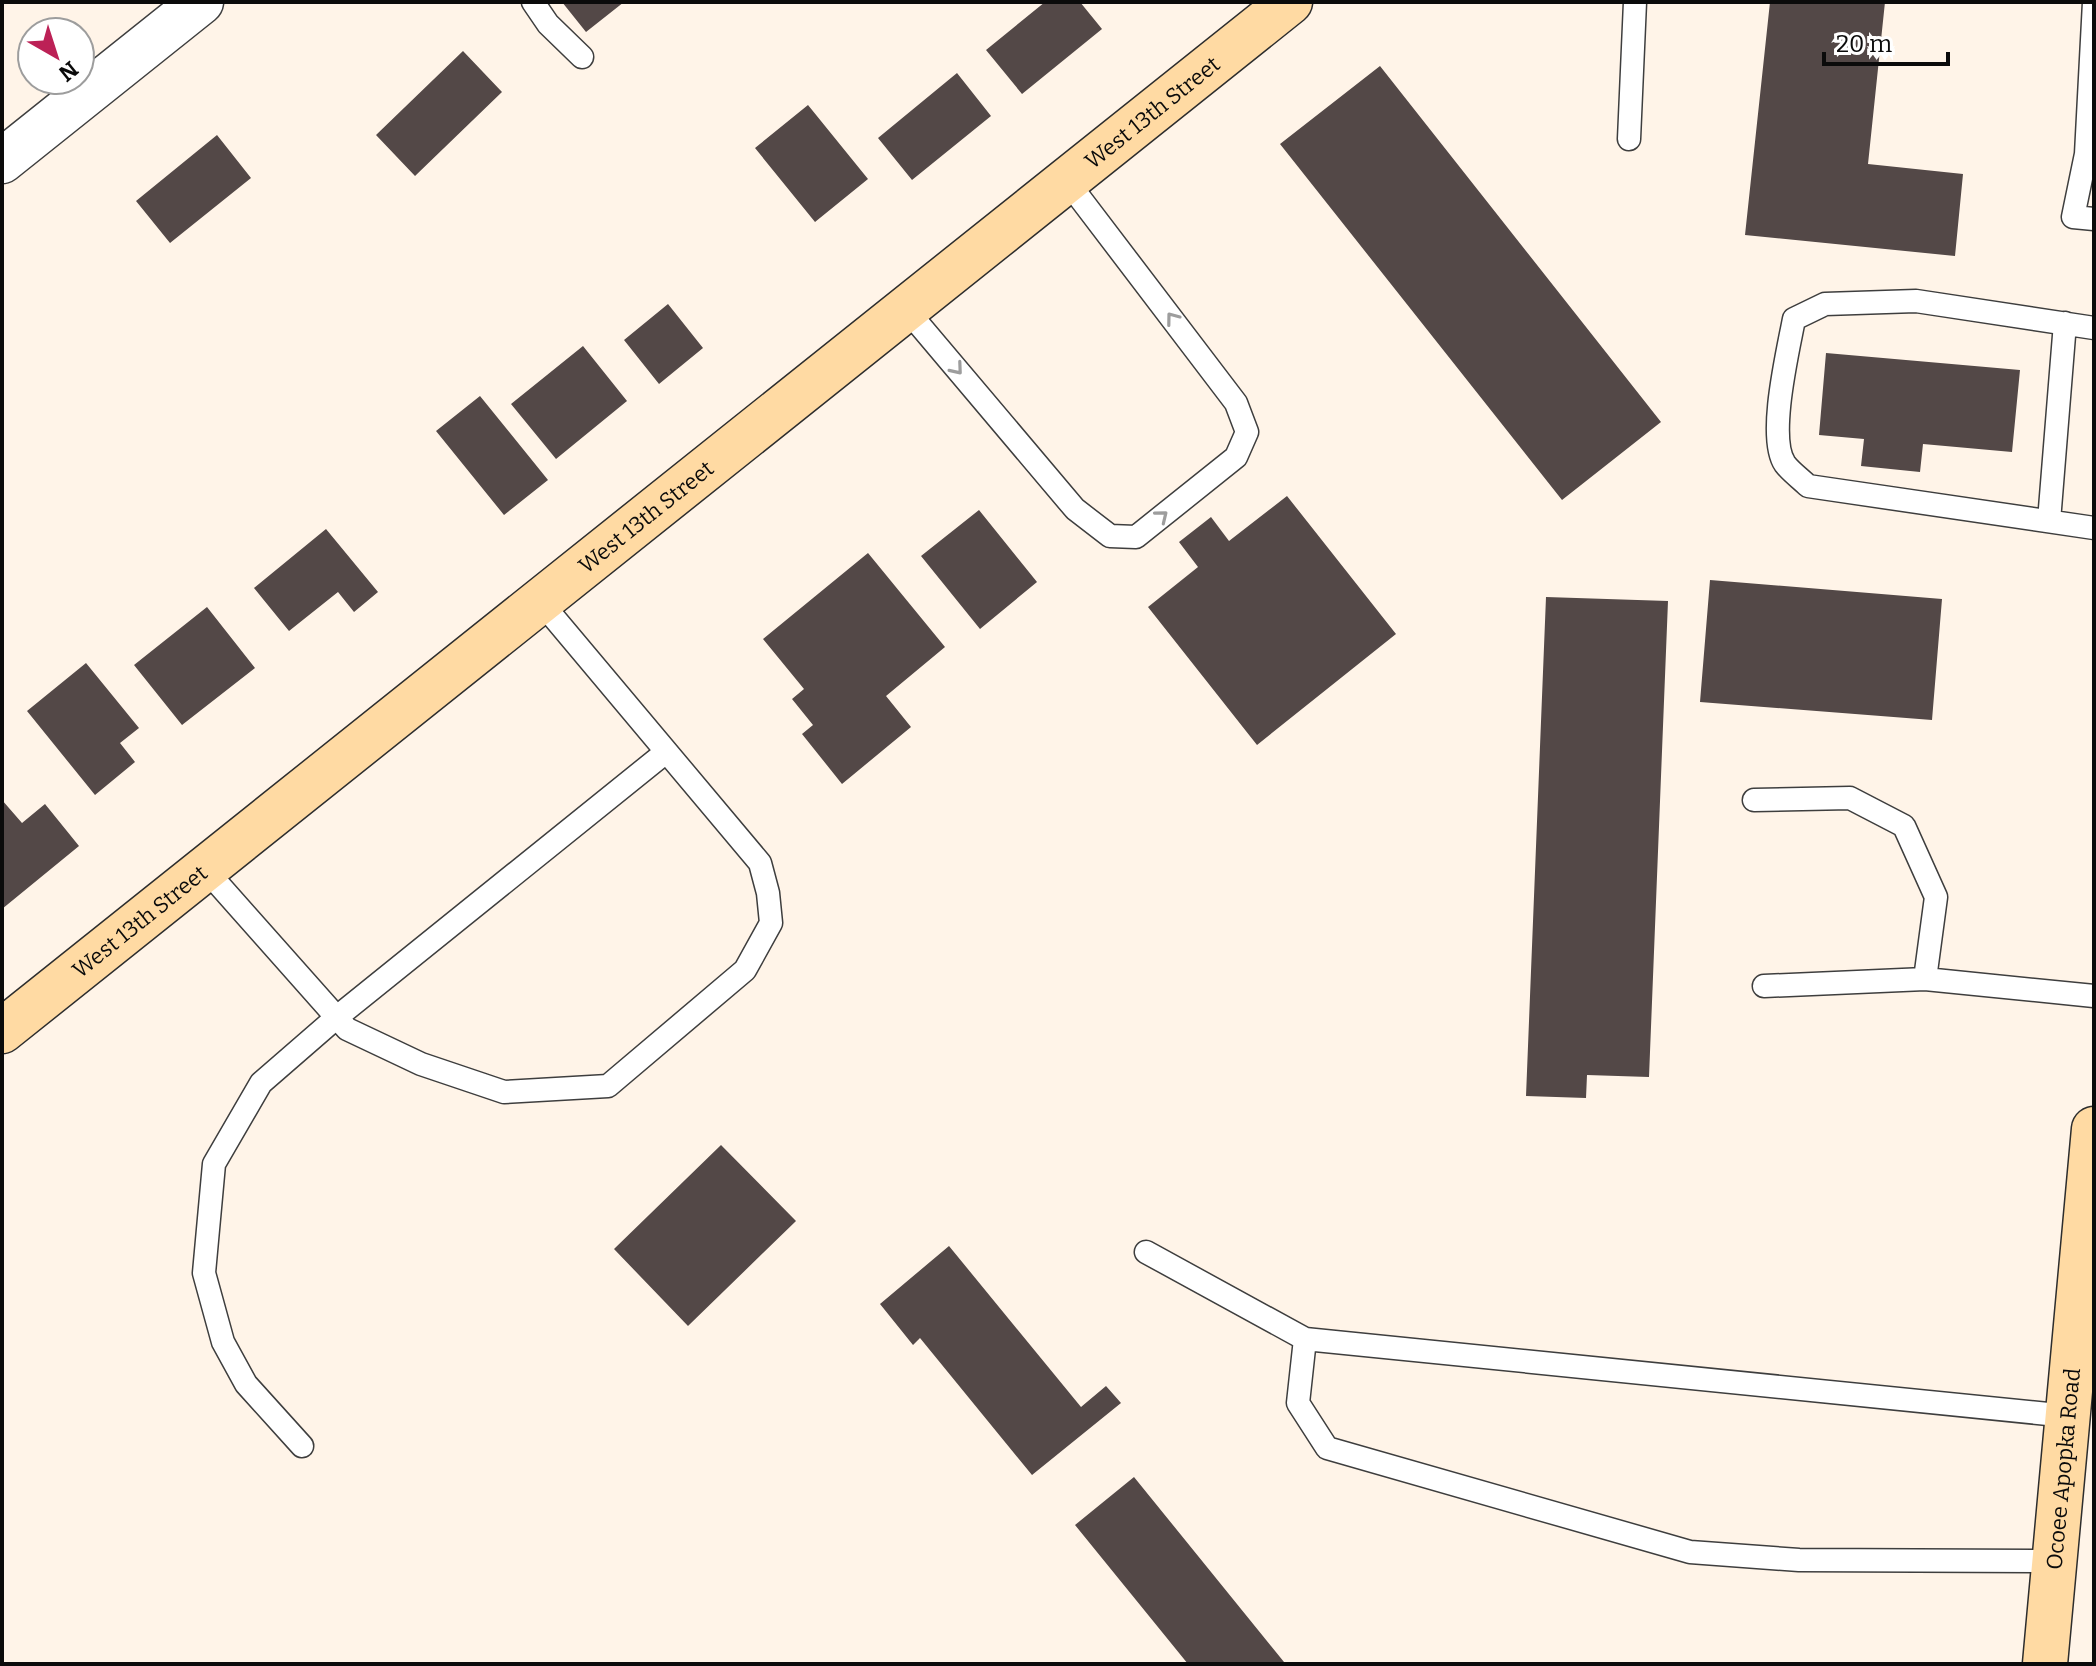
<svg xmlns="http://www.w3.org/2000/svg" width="2096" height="1666" viewBox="0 0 2096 1666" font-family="Bitter,serif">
  <rect width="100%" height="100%" fill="#fff4e8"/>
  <path fill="#534847" d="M 562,2 L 624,2 L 586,32 Z
    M 1045,2 L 1080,2 L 1102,29 L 1022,94 L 986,50 Z
    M 1770,2 L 1885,2 L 1868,164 L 1963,174 L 1955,256 L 1745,235 Z
    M 463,51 L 502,92 L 415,176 L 376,135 Z
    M 1380,66 L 1661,422 L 1562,500 L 1280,144 Z
    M 957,73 L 991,116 L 912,180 L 878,138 Z
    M 808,105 L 868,179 L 815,222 L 755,148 Z
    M 217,135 L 251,178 L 170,243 L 136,201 Z
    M 668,304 L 703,348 L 659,384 L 624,340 Z
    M 583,346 L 627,401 L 556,459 L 511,404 Z
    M 1826,353 L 2020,370 L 2012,452 L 1923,444 L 1920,472 L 1861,466 L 1864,439 L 1819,435 Z
    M 480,396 L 548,480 L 504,515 L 436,431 Z
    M 1287,496 L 1396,634 L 1257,745 L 1148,607 L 1198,567 L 1179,542 L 1211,517 L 1229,541 Z
    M 979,510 L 1037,582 L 980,629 L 921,556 Z
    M 326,529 L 378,592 L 354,612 L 338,592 L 289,631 L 254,588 Z
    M 868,553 L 945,647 L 886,696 L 911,727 L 842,784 L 802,734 L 813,725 L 792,699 L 804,689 L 763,639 Z
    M 1710,580 L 1942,599 L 1932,720 L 1700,702 Z
    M 1546,597 L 1668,601 L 1649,1077 L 1587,1075 L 1586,1098 L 1526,1096 Z
    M 207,607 L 255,668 L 182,725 L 134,665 Z
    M 86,663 L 139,728 L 120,743 L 135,762 L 95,795 L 27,711 Z
    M 2,800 L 22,823 L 45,804 L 79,846 L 2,909 Z
    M 721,1145 L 796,1221 L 688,1326 L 614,1249 Z
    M 949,1246 L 1081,1407 L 1106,1386 L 1121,1403 L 1032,1475 L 920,1338 L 913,1345 L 880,1304 Z
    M 1134,1477 L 1284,1662 L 1282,1664 L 1188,1664 L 1075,1525 Z"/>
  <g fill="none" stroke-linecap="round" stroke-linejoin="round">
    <defs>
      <path id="lane" d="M 533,2 L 548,24 L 582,57
        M 2094,2 L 2086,154 L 2073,217 L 2094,219
        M 1629,139 L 1635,2
        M 906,309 L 1075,509 L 1110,536 L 1136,537 L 1236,457 L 1247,432 L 1236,403 L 1067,181
        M 2094,328 L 1916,301 L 1825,304 L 1794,319 C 1788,351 1767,438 1785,464 C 1791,472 1801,479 1808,486 L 2094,528
        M 2049,521 L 2065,323
        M 1754,800 L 1850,798 L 1904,826 L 1936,897 L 1925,979 L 2094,996
        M 205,869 L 347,1029 L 421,1064 L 504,1092 L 608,1086 L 745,970 L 771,923 L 768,893 L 760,863 L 540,601
        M 1764,986 L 1925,979
        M 1146,1252 L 1305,1339 L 2068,1416
        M 1305,1339 L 1298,1403 L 1327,1448 L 1690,1552 L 1799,1560 L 2055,1561
        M 302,1446 L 246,1384 L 223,1342 L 204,1273 L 214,1164 L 261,1083 L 337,1017 L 666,752"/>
      <path id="street" d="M 2,161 L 201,2"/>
      <g id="secondary">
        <path id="s1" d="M 2,1031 L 1290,2"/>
        <path id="s2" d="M 2045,1664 L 2094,1129"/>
      </g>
    </defs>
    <use href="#lane" stroke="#3e3e3e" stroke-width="25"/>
    <use href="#street" stroke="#3e3e3e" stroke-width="47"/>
    <use href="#secondary" stroke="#2d2d2d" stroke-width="47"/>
    <use href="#lane" stroke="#fff" stroke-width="22"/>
    <use href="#street" stroke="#fff" stroke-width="44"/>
    <use href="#secondary" stroke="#ffdaa3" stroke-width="44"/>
  </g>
  <defs><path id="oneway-chevron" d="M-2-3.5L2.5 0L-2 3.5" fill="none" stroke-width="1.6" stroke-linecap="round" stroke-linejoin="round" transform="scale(2)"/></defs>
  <g stroke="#9d9d9d">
    <use href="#oneway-chevron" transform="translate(1172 318) rotate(-127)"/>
    <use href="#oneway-chevron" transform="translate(957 369) rotate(50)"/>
    <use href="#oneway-chevron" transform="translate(1162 516) rotate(-39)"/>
  </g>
  <g text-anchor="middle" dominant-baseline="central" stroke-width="8" stroke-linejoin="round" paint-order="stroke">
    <g font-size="22" fill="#0b0b0b" stroke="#fff">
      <text stroke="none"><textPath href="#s1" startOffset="1472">West 13th Street</textPath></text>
      <text stroke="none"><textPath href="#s1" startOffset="824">West 13th Street</textPath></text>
      <text stroke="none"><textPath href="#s1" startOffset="176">West 13th Street</textPath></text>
      <text stroke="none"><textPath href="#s2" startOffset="196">Ocoee Apopka Road</textPath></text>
    </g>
  </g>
  <rect width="2096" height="1666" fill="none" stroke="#0b0b0b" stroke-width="8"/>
  <g transform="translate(56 56) rotate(141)"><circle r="38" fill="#ffffff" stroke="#9d9d9d" stroke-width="2"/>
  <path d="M0-6L14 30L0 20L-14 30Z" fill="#bc2156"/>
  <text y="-12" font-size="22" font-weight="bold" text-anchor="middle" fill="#0b0b0b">N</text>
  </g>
  <path d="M1824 52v12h124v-12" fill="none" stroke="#0b0b0b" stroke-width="4"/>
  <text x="1836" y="52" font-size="24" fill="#0b0b0b" stroke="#ffffff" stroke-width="6" paint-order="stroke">20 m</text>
</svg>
